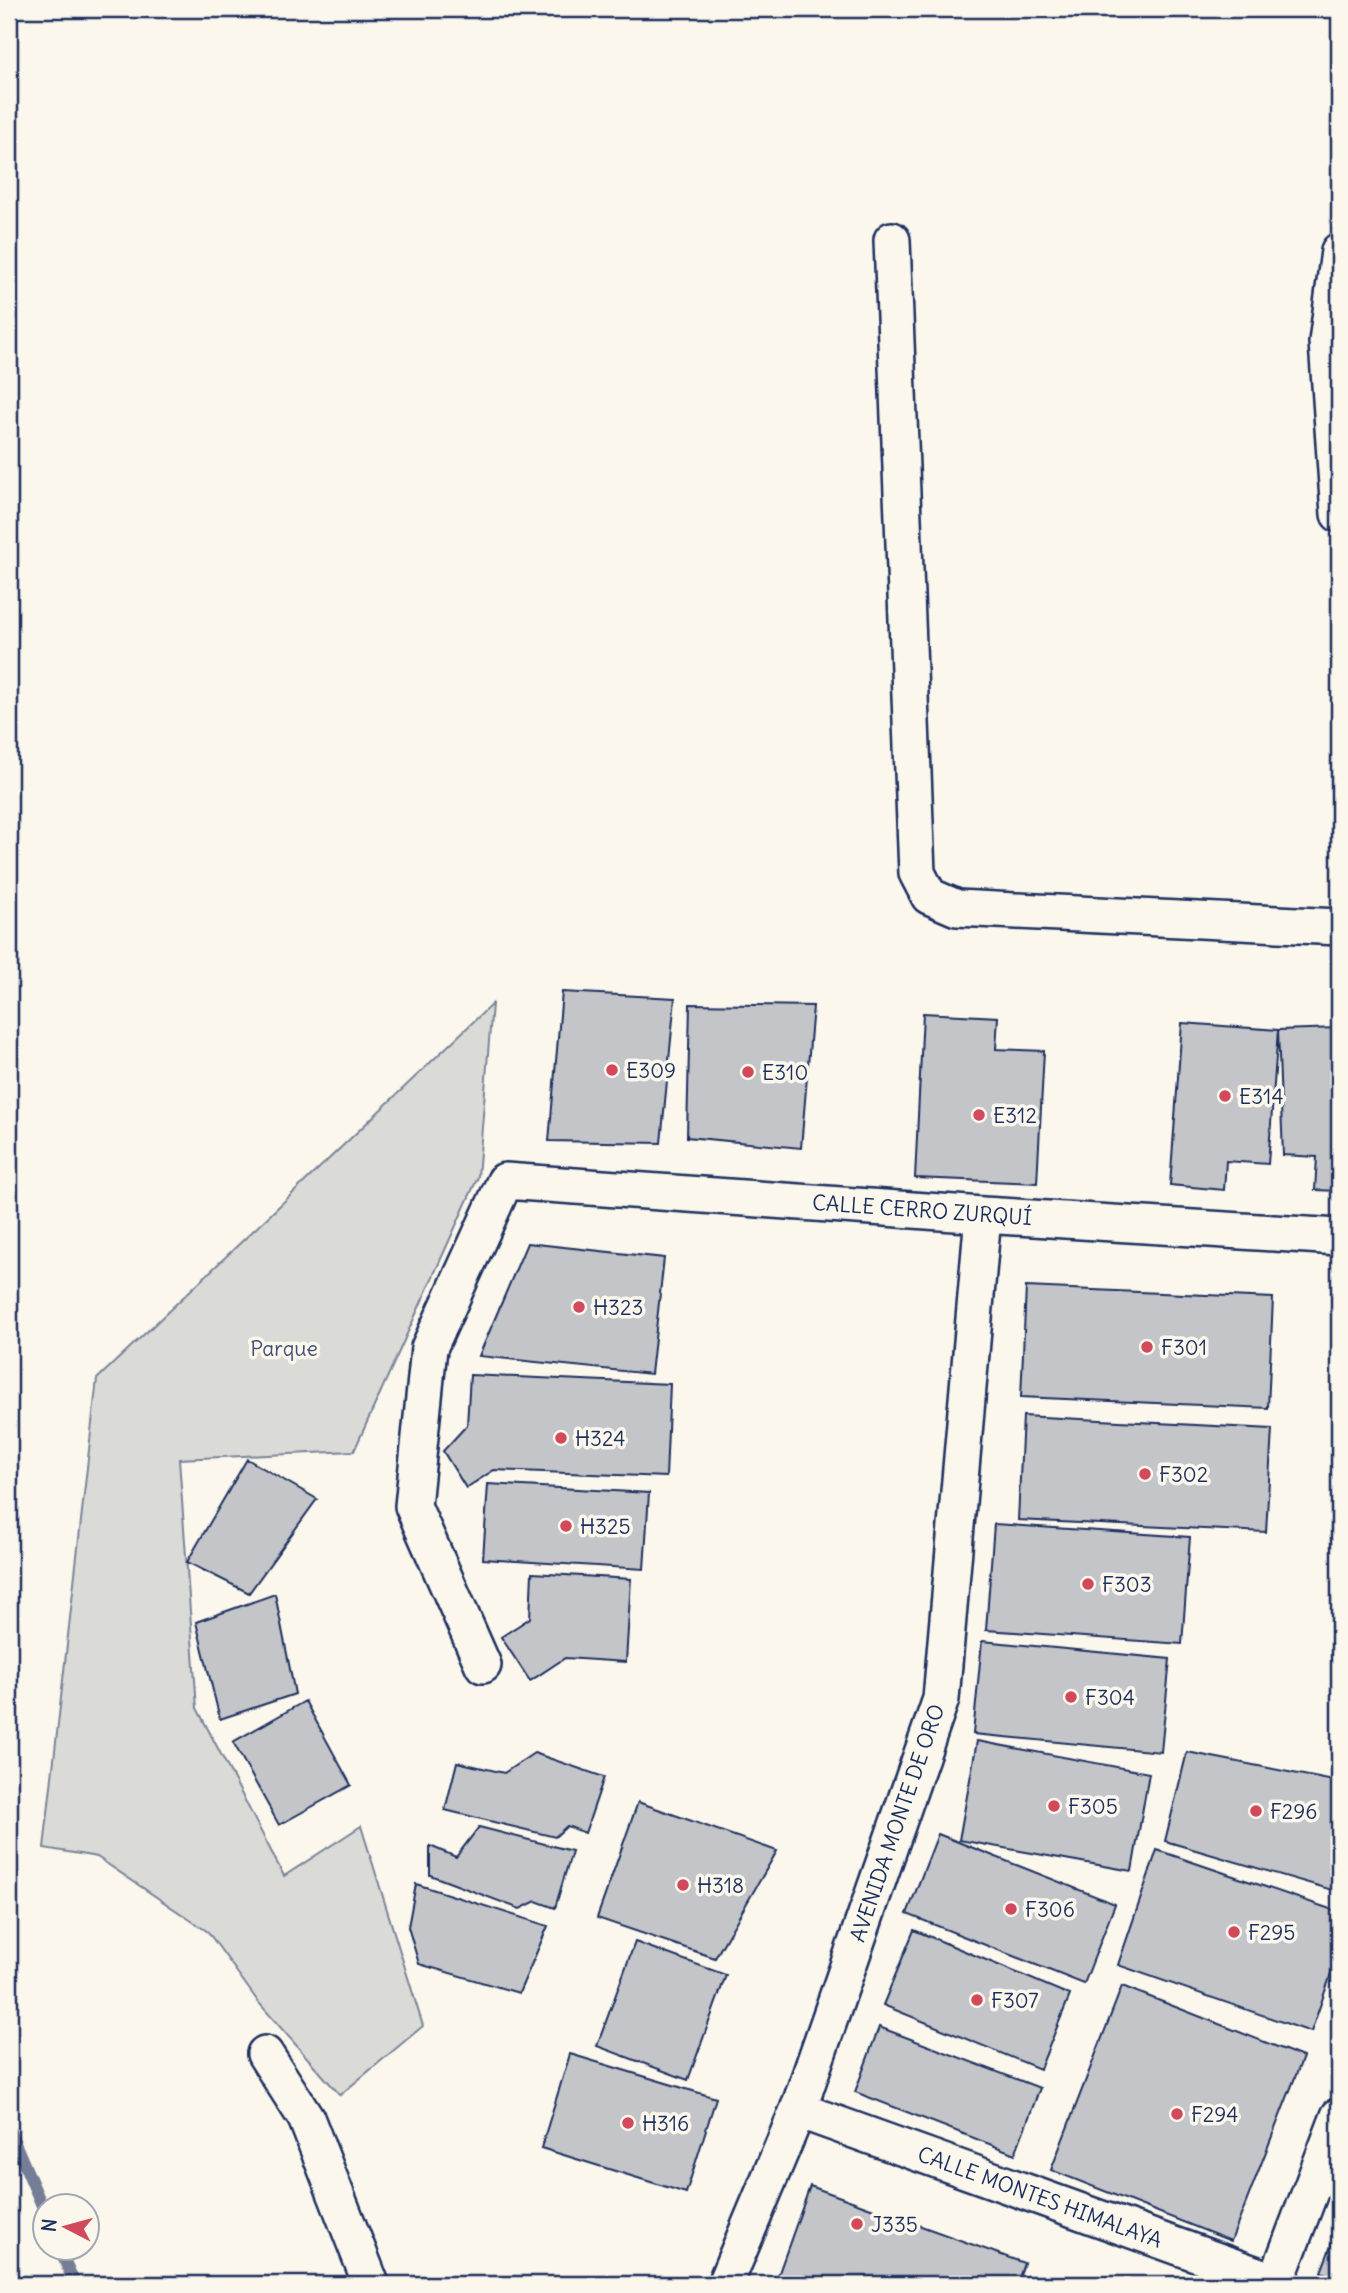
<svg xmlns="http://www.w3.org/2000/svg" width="1348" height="2293" viewBox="0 0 1348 2293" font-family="Delius,sans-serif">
  <rect width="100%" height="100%" fill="#fbf7ec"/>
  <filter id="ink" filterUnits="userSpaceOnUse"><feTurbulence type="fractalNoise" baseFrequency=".0143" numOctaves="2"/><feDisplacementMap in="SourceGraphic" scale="14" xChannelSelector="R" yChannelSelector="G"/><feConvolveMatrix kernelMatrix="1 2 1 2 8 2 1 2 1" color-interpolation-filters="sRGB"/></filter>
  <g filter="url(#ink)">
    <path fill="#dadad7" stroke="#7a849a" stroke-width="2" d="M 492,1004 L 478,1177 L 354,1451 L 179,1459 L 197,1708 L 284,1876 L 361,1826 L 423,2026 L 340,2095 L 259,2003 L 208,1932 L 97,1857 L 44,1848 L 97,1379 Z"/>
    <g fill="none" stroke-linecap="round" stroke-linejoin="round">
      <path stroke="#747e96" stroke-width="12" d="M 9,2129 L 46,2215
        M 59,2248 L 75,2284"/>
    </g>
    <path fill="#c3c5c9" stroke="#1b2f5e" stroke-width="2" d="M 562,992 L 675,998 L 661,1143 L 549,1141 Z
      M 690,1004 L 813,1006 L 801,1148 L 687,1137 Z
      M 923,1013 L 998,1017 L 996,1049 L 1044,1051 L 1037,1183 L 915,1178 Z
      M 1182,1023 L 1278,1030 L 1268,1164 L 1226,1161 L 1224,1190 L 1170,1185 Z
      M 1339,1028 L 1339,1191 L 1315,1190 L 1317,1157 L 1283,1155 L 1278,1030 Z
      M 527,1243 L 664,1258 L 651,1374 L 479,1356 Z
      M 1026,1287 L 1273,1298 L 1268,1408 L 1021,1397 Z
      M 470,1375 L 670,1384 L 666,1477 L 494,1470 L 466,1488 L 443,1451 L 467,1425 Z
      M 1023,1416 L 1272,1429 L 1266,1532 L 1018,1520 Z
      M 247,1459 L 317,1499 L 249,1593 L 187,1562 Z
      M 488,1484 L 649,1493 L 644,1569 L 483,1559 Z
      M 994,1524 L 1190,1537 L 1182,1644 L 986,1630 Z
      M 532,1573 L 631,1579 L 626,1662 L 565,1658 L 530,1681 L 501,1637 L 530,1618 Z
      M 275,1594 L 295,1694 L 220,1719 L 196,1622 Z
      M 982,1641 L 1170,1659 L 1161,1752 L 973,1734 Z
      M 305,1701 L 351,1785 L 279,1825 L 233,1742 Z
      M 977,1741 L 1149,1773 L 1132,1871 L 959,1840 Z
      M 1187,1752 L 1339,1782 L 1339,1892 L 1165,1841 Z
      M 534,1753 L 604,1777 L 585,1833 L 567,1826 L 555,1837 L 445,1810 L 457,1762 L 504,1773 Z
      M 638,1802 L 777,1851 L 715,1958 L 597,1918 Z
      M 479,1827 L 572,1851 L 555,1908 L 536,1901 L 520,1909 L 430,1875 L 430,1846 L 456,1857 Z
      M 938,1834 L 1115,1904 L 1084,1984 L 907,1914 Z
      M 1157,1850 L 1339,1912 L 1339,1951 L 1311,2032 L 1118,1965 Z
      M 416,1884 L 548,1926 L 519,1993 L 419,1964 L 408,1927 Z
      M 914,1930 L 1070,1995 L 1040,2069 L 883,2005 Z
      M 635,1942 L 726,1975 L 688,2080 L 597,2046 Z
      M 1122,1986 L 1303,2057 L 1231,2241 L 1051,2170 Z
      M 879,2027 L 1040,2088 L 1015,2154 L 855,2092 Z
      M 570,2054 L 716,2098 L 686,2193 L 541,2148 Z
      M 810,2186 L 1024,2263 L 1017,2284 L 775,2284 Z
      M 1339,2225 L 1339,2279 L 1321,2272 Z"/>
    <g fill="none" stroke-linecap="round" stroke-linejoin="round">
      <defs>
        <path id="street" d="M 892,240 L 917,873 L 929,896 L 957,908 L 1339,927
          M 1339,251 L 1327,342 L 1339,514
          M 483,1665 L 413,1506 L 429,1348 L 505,1181 L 983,1215 L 1339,1237
          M 265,2054 L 306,2118 L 371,2284
          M 798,2110 L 1282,2284
          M 725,2284 L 798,2110 L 941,1699 L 983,1215
          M 1275,2284 L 1339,2116"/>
      </defs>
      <use href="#street" stroke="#1b2f5e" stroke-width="40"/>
      <use href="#street" stroke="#fbf7ec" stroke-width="35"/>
    </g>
  </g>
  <g fill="#d1495b" stroke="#fbf7ec" stroke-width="2.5">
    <circle cx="612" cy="1070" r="7"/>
    <circle cx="748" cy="1072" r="7"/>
    <circle cx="1225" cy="1096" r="7"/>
    <circle cx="979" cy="1115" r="7"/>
    <circle cx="579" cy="1307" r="7"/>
    <circle cx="1147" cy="1347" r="7"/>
    <circle cx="561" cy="1438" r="7"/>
    <circle cx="1145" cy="1474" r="7"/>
    <circle cx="566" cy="1526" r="7"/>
    <circle cx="1088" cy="1584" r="7"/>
    <circle cx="1071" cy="1697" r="7"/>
    <circle cx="1054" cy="1806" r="7"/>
    <circle cx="1256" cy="1811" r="7"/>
    <circle cx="683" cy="1885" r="7"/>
    <circle cx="1011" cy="1909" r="7"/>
    <circle cx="1234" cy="1932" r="7"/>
    <circle cx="977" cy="2000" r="7"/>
    <circle cx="1177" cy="2114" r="7"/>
    <circle cx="628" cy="2123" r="7"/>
    <circle cx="857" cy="2224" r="7"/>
  </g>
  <g text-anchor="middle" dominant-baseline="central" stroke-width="7" stroke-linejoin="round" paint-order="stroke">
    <g font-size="21" fill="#1b2f5e" stroke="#fbf7ec" text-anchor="start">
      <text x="626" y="1070">E309</text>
      <text x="762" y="1072">E310</text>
      <text x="1239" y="1096">E314</text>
      <text x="993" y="1115">E312</text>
      <text x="593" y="1307">H323</text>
      <text x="1161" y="1347">F301</text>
      <text x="575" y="1438">H324</text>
      <text x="1159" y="1474">F302</text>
      <text x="580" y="1526">H325</text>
      <text x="1102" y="1584">F303</text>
      <text x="1085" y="1697">F304</text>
      <text x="1068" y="1806">F305</text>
      <text x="1270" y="1811">F296</text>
      <text x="697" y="1885">H318</text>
      <text x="1025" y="1909">F306</text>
      <text x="1248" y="1932">F295</text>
      <text x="991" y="2000">F307</text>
      <text x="1191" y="2114">F294</text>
      <text x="642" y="2123">H316</text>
      <text x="871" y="2224">J335</text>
    </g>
    <g font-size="21" fill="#1b2f5e" stroke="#fbf7ec">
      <text transform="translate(922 1210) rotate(4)">CALLE CERRO ZURQUÍ</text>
      <text transform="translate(897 1823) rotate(-71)">AVENIDA MONTE DE ORO</text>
      <text transform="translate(1040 2197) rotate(20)">CALLE MONTES HIMALAYA</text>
    </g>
    <g font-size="21" fill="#415176" stroke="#fbf7ec">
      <text x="284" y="1348">Parque</text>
    </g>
  </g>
  <rect width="1348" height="2293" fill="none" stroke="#fbf7ec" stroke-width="35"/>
  <rect x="18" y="18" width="1313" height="2258" fill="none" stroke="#1b2f5e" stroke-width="2.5" filter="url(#ink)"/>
  <g transform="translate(66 2227) rotate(276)"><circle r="33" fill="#fbf7ec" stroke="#a1a7b3" stroke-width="2"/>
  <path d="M0-5L12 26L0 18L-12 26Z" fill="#d1495b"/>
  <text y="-10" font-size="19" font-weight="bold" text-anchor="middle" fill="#1b2f5e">N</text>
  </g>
</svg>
